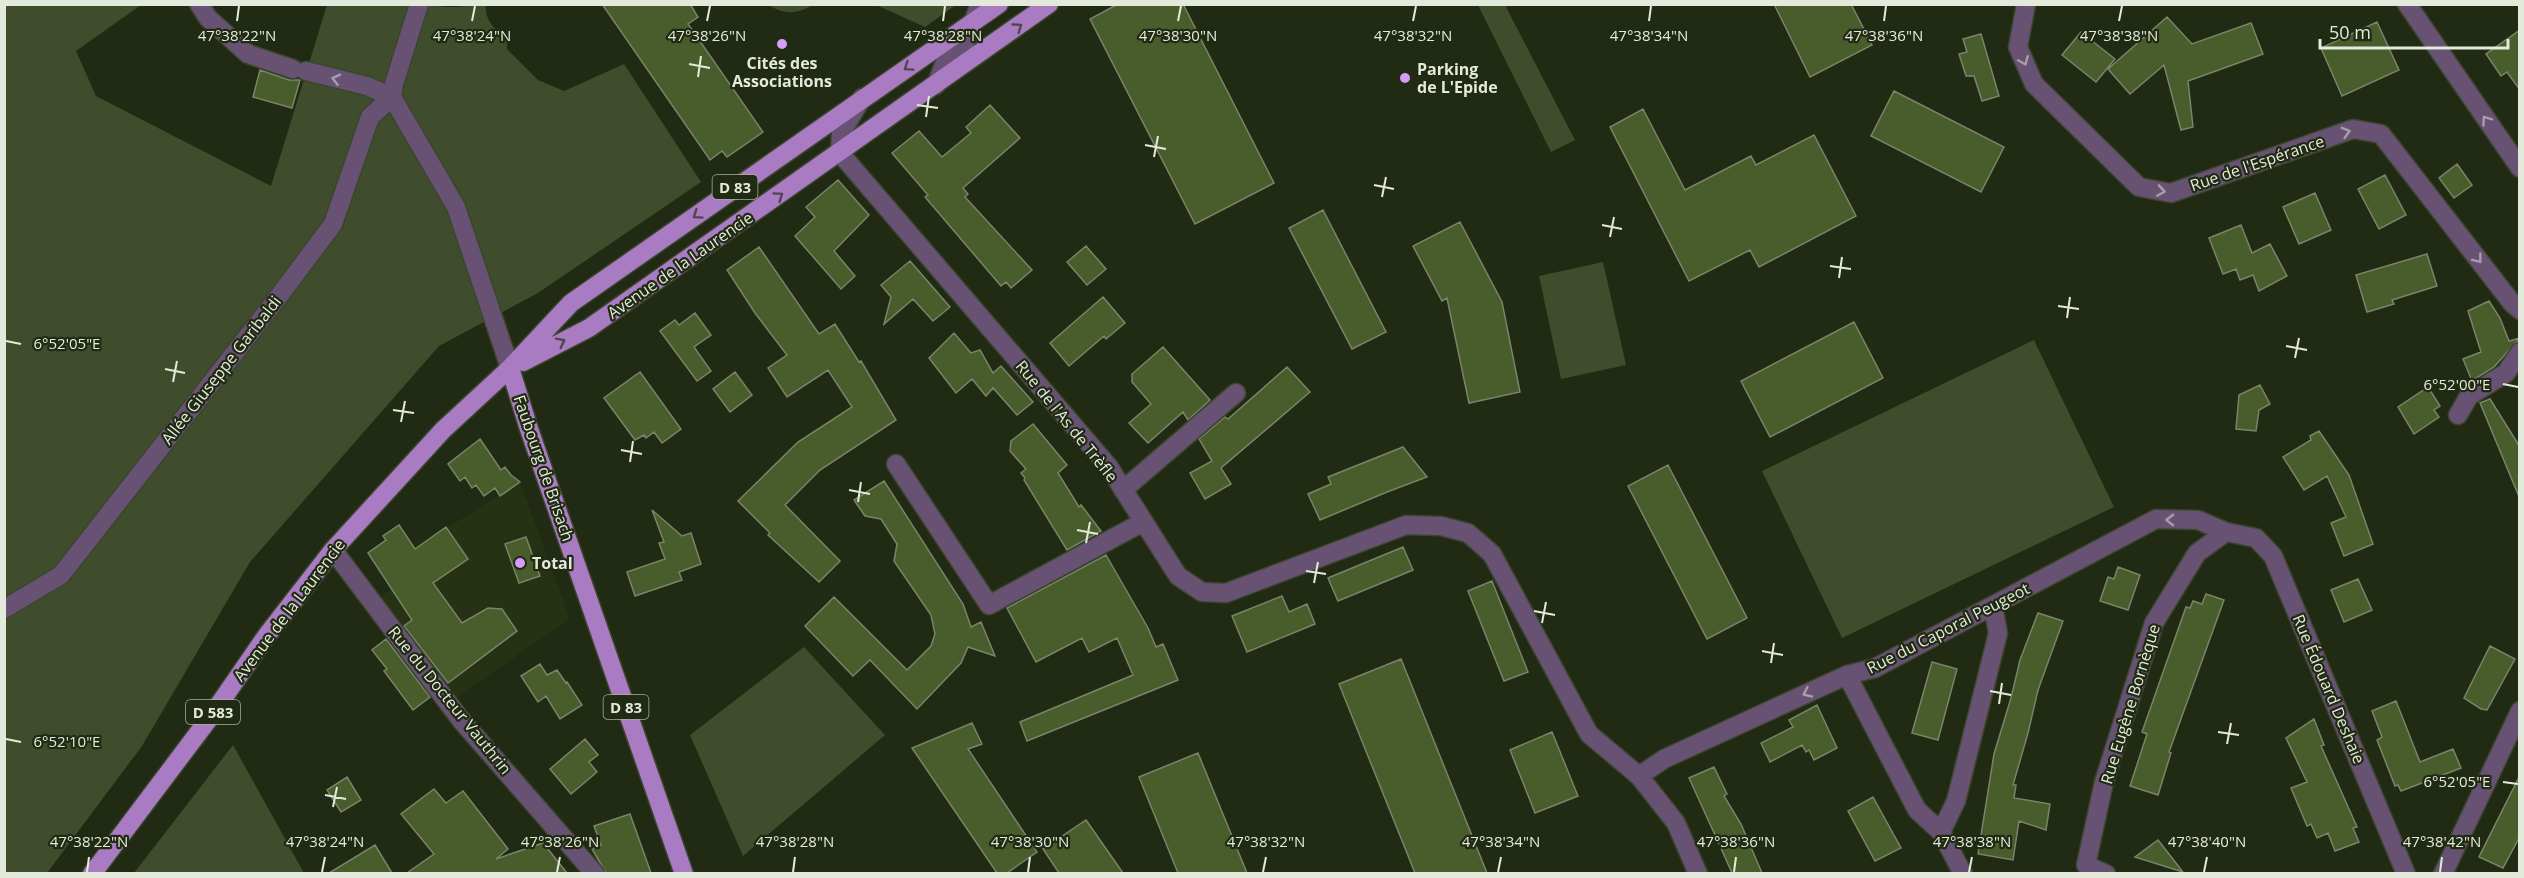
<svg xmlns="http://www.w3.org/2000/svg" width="2524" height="878" viewBox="0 0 2524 878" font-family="'Open Sans',sans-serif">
  <rect width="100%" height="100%" fill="#212a12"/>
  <path fill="#263213" d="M 520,482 L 570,619 L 457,697 L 380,597 L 434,560 L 423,543 Z"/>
  <path fill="#3f4d2c" d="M 428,4 C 447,10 467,5 486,5 C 484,21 497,30 507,41 L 507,49 L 538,80 L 564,91 L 624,64 L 701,182 L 538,293 L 439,346 L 250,562 L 142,746 L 47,873 L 5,874 L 5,5 L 141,5 L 76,51 L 96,96 L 271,186 L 327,5 Z
    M 769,5 L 813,5 C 798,14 784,15 769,5 Z
    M 876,5 L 956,5 L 925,27 Z
    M 1478,5 L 1505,5 L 1575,140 L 1551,152 Z
    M 1603,262 L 1626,365 L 1561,379 L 1539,276 Z
    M 2034,340 L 2114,507 L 1842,638 L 1762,471 Z
    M 804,647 L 885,735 L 743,856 L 690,735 Z
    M 233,745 L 304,873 L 134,873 Z"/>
  <path fill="#495c2c" stroke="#798569" stroke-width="1.5" d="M 602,4 L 690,4 L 698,17 L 688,24 L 763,132 L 727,157 L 722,151 L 710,160 Z
    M 1118,4 L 1183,4 L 1274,183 L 1195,224 L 1090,19 Z
    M 1774,4 L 1851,4 L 1872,45 L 1810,77 Z
    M 2167,17 L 2192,44 L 2251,23 L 2263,54 L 2188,81 L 2193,127 L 2181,130 L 2164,65 L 2130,94 L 2108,69 Z
    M 2377,22 L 2399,70 L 2342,96 L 2321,48 Z
    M 2520,30 L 2520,90 L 2507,72 L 2501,76 L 2486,54 Z
    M 2081,32 L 2115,59 L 2096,82 L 2062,55 Z
    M 1981,34 L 1999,96 L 1982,101 L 1974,76 L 1966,76 L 1959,54 L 1967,52 L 1963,39 Z
    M 260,70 L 289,80 L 300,80 L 292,108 L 253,97 Z
    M 1894,91 L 2004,147 L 1981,192 L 1871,136 Z
    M 990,105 L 1020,138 L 963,188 L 968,194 L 965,197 L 1032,270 L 1011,288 L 1006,282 L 1001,286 L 925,197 L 928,195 L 892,153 L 919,131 L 942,157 L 971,133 L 966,127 Z
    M 1643,109 L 1685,190 L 1751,156 L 1756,165 L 1814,135 L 1856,216 L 1759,267 L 1750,250 L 1689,281 L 1610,127 Z
    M 2457,164 L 2472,185 L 2454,198 L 2439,178 Z
    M 2385,175 L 2406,215 L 2379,229 L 2358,189 Z
    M 838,180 L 869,215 L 834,251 L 855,276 L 841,289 L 795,236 L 815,217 L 806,207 Z
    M 2315,193 L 2331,230 L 2299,244 L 2283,207 Z
    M 1323,210 L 1386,332 L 1352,349 L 1289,228 Z
    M 1460,222 L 1502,302 L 1520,392 L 1469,403 L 1447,298 L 1442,301 L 1413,246 Z
    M 2241,225 L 2252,253 L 2270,244 L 2287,276 L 2259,291 L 2253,275 L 2240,280 L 2236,269 L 2223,274 L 2209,238 Z
    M 1086,246 L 1106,269 L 1087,285 L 1067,262 Z
    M 759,247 L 819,334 L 835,324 L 859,362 L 861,361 L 896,420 L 820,470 L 785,505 L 840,561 L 819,582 L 768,535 L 770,533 L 738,501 L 798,442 L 852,407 L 828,370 L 787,397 L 768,368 L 787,355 L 755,313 L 727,270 Z
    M 2427,254 L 2437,286 L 2392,300 L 2394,304 L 2367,312 L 2356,275 Z
    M 910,261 L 950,307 L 933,321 L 913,299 L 884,324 L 891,297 L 881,285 Z
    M 1103,297 L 1125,323 L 1106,339 L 1104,336 L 1069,366 L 1050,343 Z
    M 2489,301 L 2500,318 L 2509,341 L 2520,338 L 2494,367 L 2472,381 L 2463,359 L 2481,352 L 2468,311 Z
    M 695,313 L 711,335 L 694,347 L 711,371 L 697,381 L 660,331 L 675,320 L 679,325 Z
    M 1854,322 L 1883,378 L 1770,437 L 1741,381 Z
    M 954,333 L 971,353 L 980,350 L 993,373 L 1001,366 L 1033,402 L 1017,415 L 993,388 L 986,396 L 972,379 L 956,393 L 929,358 Z
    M 1163,347 L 1210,400 L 1188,420 L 1183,412 L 1148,443 L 1129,423 L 1151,404 L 1132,382 L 1132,374 Z
    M 1287,367 L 1310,392 L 1221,468 L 1231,484 L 1205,499 L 1190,473 L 1212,461 L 1199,439 L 1225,417 L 1228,419 Z
    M 640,372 L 681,429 L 662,443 L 654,432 L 646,438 L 644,435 L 635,440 L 604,398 Z
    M 735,372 L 752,395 L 730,412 L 713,389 Z
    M 2260,385 L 2270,404 L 2259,410 L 2256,431 L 2236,429 L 2239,395 Z
    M 2428,387 L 2440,406 L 2434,410 L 2439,417 L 2414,434 L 2398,407 Z
    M 2490,399 L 2520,447 L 2520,499 L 2480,403 Z
    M 1033,424 L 1067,465 L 1058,473 L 1079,507 L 1081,505 L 1101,531 L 1067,550 L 1024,480 L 1025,478 L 1021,473 L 1026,469 L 1010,451 L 1011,441 Z
    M 2319,431 L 2349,475 L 2373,544 L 2344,556 L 2331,523 L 2346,517 L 2327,476 L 2304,490 L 2283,457 L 2311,440 L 2310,436 Z
    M 480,439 L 501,470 L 505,467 L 511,475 L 520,482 L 500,496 L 495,488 L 484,496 L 476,485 L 472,488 L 465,477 L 460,481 L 448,464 Z
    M 1403,447 L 1427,477 L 1387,492 L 1320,520 L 1308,494 L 1331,484 L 1328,477 Z
    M 1668,465 L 1747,618 L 1707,639 L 1628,486 Z
    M 884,481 L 963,604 L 971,627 L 981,622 L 995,656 L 968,647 L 961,663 L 917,709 L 870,660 L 853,676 L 805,626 L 834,597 L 907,670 L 931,646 L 935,634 L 931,615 L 894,561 L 897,544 L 881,519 L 865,516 L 854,500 Z
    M 652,510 L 682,536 L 691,533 L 701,564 L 679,572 L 682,580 L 635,596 L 627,572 L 665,559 L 659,543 L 664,542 Z
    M 399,525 L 415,549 L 446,527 L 468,559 L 433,583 L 462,623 L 488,608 L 502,609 L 517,631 L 448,683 L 404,626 L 412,620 L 368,553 L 386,540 L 383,536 Z
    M 526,537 L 540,576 L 519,583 L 505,544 Z
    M 1403,547 L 1413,570 L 1338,601 L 1328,578 Z
    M 1106,555 L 1148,628 L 1156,647 L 1163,644 L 1178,680 L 1027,741 L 1020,722 L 1133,675 L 1117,638 L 1089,652 L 1082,638 L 1036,662 L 1007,608 Z
    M 2118,567 L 2140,575 L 2128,610 L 2100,601 L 2108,577 L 2114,579 Z
    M 2358,579 L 2372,610 L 2344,622 L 2331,590 Z
    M 1492,581 L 1528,672 L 1504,681 L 1468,591 Z
    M 2206,594 L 2224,600 L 2169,752 L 2171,753 L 2158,795 L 2130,786 L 2147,734 L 2142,732 L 2186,607 L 2190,608 L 2193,601 L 2202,604 Z
    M 1282,596 L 1289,612 L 1307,604 L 1315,624 L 1247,652 L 1232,616 Z
    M 2038,613 L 2063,621 L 2038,690 L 2028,733 L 2013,785 L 2016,785 L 2014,798 L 2050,804 L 2046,830 L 2019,821 L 2013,860 L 1978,854 L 1994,754 L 2011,698 L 2020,660 Z
    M 386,639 L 430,697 L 413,710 L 384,671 L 387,669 L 372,650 Z
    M 2490,646 L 2515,659 L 2487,710 L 2481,709 L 2464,698 Z
    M 1401,659 L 1487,873 L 1415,873 L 1339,684 Z
    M 1932,662 L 1957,669 L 1938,740 L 1912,733 Z
    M 540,664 L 547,675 L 557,670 L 566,683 L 567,682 L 582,705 L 560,719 L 546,696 L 538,702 L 521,676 Z
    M 2396,701 L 2420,762 L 2453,749 L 2461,768 L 2401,791 L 2398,785 L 2395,786 L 2377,740 L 2382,737 L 2372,711 Z
    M 1817,705 L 1837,748 L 1814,760 L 1809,750 L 1806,752 L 1802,745 L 1770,762 L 1761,743 L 1793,727 L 1789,720 Z
    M 2314,719 L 2324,745 L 2321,746 L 2357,827 L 2353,828 L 2359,842 L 2335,851 L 2328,833 L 2317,838 L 2311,824 L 2307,826 L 2291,788 L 2307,782 L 2286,738 Z
    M 972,723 L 982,744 L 968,749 L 1037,852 L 1007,873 L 997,873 L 912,748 Z
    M 1552,732 L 1578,796 L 1535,813 L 1510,750 Z
    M 585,739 L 598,755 L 589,762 L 597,772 L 571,794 L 550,769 Z
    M 1198,753 L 1247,873 L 1178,873 L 1139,777 Z
    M 1714,767 L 1727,794 L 1724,796 L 1741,824 L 1762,873 L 1732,873 L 1720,846 L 1689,778 Z
    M 2520,775 L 2520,836 L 2503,868 L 2479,857 Z
    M 347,777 L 361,800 L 341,812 L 327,790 Z
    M 434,789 L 446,803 L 463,791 L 508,849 L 496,859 L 543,843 L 567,873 L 407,873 L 434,854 L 401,814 Z
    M 1873,797 L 1901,848 L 1875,861 L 1848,811 Z
    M 630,814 L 651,873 L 606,873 L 592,849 L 601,845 L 594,826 Z
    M 1086,820 L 1123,873 L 1059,873 L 1043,849 Z
    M 2158,840 L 2183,872 L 2135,857 Z
    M 375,845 L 392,873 L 329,873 Z"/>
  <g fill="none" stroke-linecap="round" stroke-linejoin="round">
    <defs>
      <path id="minor" d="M 199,4 L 208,18 L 248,54 L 293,69
        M 2026,4 L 2018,47 L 2034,84 L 2139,187 L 2171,193 L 2353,129 L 2381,134 L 2512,303 L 2520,310
        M 2407,4 L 2520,168
        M 306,71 L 367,86 L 392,97 L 456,207 L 510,368
        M 936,85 L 948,55 L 965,43 L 980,4
        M 392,97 L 394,84 L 419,4
        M 862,98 L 841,133 L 840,153 L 1109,467 L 1178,576 L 1202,592 L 1226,593 L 1406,525 L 1441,526 L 1468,533 L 1492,554 L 1589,734 L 1639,776 L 1676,823 L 1698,874
        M 2458,415 L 2469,396 L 2506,373 L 2520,352
        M 896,464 L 989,605 L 1143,522
        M 1123,490 L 1236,393
        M 333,550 L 461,720 L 595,874
        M 4,609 L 61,575 L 276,300 L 333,224 L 370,117 L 392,97
        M 1847,675 L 1917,810 L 1941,832 L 1963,874
        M 1639,776 L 1664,759 L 1847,675 L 1875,668 L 2156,519 L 2198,520 L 2226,532 L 2256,538 L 2273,556 L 2406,874
        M 1941,832 L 1956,801 L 1998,633 L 1993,606
        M 2086,865 L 2104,782 L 2154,623 L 2197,553 L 2226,532
        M 2086,865 L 2106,874
        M 2443,874 L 2520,711"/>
      <path id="major" d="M 523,362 L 589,328 L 1049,4
        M 510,368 L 529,429 L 684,874
        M 92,874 L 211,716 L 267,635 L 333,550 L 443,430 L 510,368 L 571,303 L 999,4"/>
    </defs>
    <use href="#minor" stroke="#3c452e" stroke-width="21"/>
    <use href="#major" stroke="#3c452e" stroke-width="21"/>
    <use href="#minor" stroke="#685274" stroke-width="18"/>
    <use href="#major" stroke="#a97bc3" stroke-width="18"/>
  </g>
  <defs><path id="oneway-chevron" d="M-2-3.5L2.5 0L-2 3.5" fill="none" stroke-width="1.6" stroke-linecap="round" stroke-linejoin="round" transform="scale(1.5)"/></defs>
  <g stroke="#514650">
    <use href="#oneway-chevron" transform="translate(1018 27) rotate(-35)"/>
    <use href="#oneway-chevron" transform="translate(908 67) rotate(146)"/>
    <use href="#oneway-chevron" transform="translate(779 196) rotate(-35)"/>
    <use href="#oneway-chevron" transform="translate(697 215) rotate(145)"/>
    <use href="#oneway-chevron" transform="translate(561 342) rotate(-27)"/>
  </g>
  <g stroke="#a69ea8">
    <use href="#oneway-chevron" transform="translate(2024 61) rotate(67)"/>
    <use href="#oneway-chevron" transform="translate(336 79) rotate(-166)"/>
    <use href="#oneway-chevron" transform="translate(2486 120) rotate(-125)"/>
    <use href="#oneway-chevron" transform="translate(2346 132) rotate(-16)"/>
    <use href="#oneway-chevron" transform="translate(2161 191) rotate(9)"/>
    <use href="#oneway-chevron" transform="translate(2478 259) rotate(52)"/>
    <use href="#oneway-chevron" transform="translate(2170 520) rotate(-179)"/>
    <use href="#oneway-chevron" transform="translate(1807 693) rotate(155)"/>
  </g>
  <path fill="none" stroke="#e3eadb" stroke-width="2" d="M 237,21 L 239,6M 472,21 L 475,6M 707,21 L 710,6M 943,21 L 945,6M 1178,21 L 1181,6M 1413,21 L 1416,6M 1649,21 L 1651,6M 1884,21 L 1886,6M 2119,21 L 2122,6M 689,64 L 710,68M 698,77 L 701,56M 917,105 L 938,108M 926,117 L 929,96M 1145,145 L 1166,149M 1154,157 L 1158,136M 1374,185 L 1394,189M 1382,197 L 1386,177M 1602,225 L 1622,229M 1610,237 L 1614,217M 1830,266 L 1851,269M 1839,278 L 1842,257M 2058,306 L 2079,309M 2067,318 L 2070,297M 6,341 L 21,344M 2286,346 L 2307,350M 2295,358 L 2299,338M 165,369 L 185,373M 173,382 L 177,361M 2503,384 L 2518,387M 393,410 L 414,413M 401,422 L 405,401M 621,450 L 642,454M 630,462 L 633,441M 849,490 L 870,494M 858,502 L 861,482M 1077,530 L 1098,534M 1086,543 L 1090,522M 1306,571 L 1326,574M 1314,583 L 1318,562M 1534,611 L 1555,615M 1542,623 L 1546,602M 1762,651 L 1783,655M 1771,663 L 1774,643M 1990,691 L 2011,695M 1999,704 L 2002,683M 2218,732 L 2239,735M 6,739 L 21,742M 2227,744 L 2231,723M 2503,782 L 2518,784M 325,795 L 346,799M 333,807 L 337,787M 87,872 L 89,857M 322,872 L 325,857M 557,872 L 560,857M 793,872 L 795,857M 1028,872 L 1030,857M 1263,872 L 1266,857M 1498,872 L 1501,857M 1734,872 L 1736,857M 1969,872 L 1972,857M 2204,872 L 2207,857M 2440,872 L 2442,857"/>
  <g fill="#d79bf9" stroke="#212a12" stroke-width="2">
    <circle cx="782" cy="44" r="6"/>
    <circle cx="1405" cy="78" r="6"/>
    <circle cx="520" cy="563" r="6"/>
  </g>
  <g text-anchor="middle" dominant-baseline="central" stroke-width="4.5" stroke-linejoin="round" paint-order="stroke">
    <g fill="#212a12" stroke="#a9b09f" stroke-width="1.5">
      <rect x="712.5" y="175" width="45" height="24" rx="4.5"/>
      <rect x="603.5" y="695" width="45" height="24" rx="4.5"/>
      <rect x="186" y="700" width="54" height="24" rx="4.5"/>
    </g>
    <g font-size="15" font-weight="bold" fill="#e3eadb">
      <text x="735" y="187">D 83</text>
      <text x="626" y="707">D 83</text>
      <text x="213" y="712">D 583</text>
    </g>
    <g font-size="16" font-weight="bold" fill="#e3eadb" stroke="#212a12" text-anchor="start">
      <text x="782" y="63" text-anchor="middle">Cités des<tspan x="782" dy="18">Associations</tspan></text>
      <text x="1417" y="69">Parking<tspan x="1417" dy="18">de L'Epide</tspan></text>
      <text x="532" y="563">Total</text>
    </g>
    <g font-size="16" fill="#e3eadb" stroke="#212a12">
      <text transform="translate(2257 163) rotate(-19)">Rue de l'Espérance</text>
      <text transform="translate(680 265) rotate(-35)">Avenue de la Laurencie</text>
      <text transform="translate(221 370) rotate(-52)">Allée Giuseppe Garibaldi</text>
      <text transform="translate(1067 421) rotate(51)">Rue de l'As de Trèfle</text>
      <text transform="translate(544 468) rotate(71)">Faubourg de Brisach</text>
      <text transform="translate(289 610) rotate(-53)">Avenue de la Laurencie</text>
      <text transform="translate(1948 628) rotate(-27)">Rue du Caporal Peugeot</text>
      <text transform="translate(2329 689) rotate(67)">Rue Édouard Deshaie</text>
      <text transform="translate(450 700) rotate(51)">Rue du Docteur Vauthrin</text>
      <text transform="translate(2130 704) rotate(-73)">Rue Eugène Bornèque</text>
    </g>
  </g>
  <g font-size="15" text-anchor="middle" fill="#e3eadb" stroke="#212a12" stroke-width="4.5" stroke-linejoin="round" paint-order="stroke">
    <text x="237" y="41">47°38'22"N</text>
    <text x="472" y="41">47°38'24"N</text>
    <text x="707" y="41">47°38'26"N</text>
    <text x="943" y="41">47°38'28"N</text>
    <text x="1178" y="41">47°38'30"N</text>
    <text x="1413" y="41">47°38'32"N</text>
    <text x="1649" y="41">47°38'34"N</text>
    <text x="1884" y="41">47°38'36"N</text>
    <text x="2119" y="41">47°38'38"N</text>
    <text x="67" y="349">6°52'05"E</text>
    <text x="2457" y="390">6°52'00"E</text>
    <text x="67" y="747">6°52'10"E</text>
    <text x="2457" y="787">6°52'05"E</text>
    <text x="89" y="847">47°38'22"N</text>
    <text x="325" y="847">47°38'24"N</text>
    <text x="560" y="847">47°38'26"N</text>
    <text x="795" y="847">47°38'28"N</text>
    <text x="1030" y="847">47°38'30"N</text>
    <text x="1266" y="847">47°38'32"N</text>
    <text x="1501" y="847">47°38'34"N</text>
    <text x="1736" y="847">47°38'36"N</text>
    <text x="1972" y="847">47°38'38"N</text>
    <text x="2207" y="847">47°38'40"N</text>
    <text x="2442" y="847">47°38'42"N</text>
  </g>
  <rect width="2524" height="878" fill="none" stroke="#e3eadb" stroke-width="12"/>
  <path d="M2320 39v9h188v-9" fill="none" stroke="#e3eadb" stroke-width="3"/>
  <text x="2329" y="39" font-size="18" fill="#e3eadb" stroke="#212a12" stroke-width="4.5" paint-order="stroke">50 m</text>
</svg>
